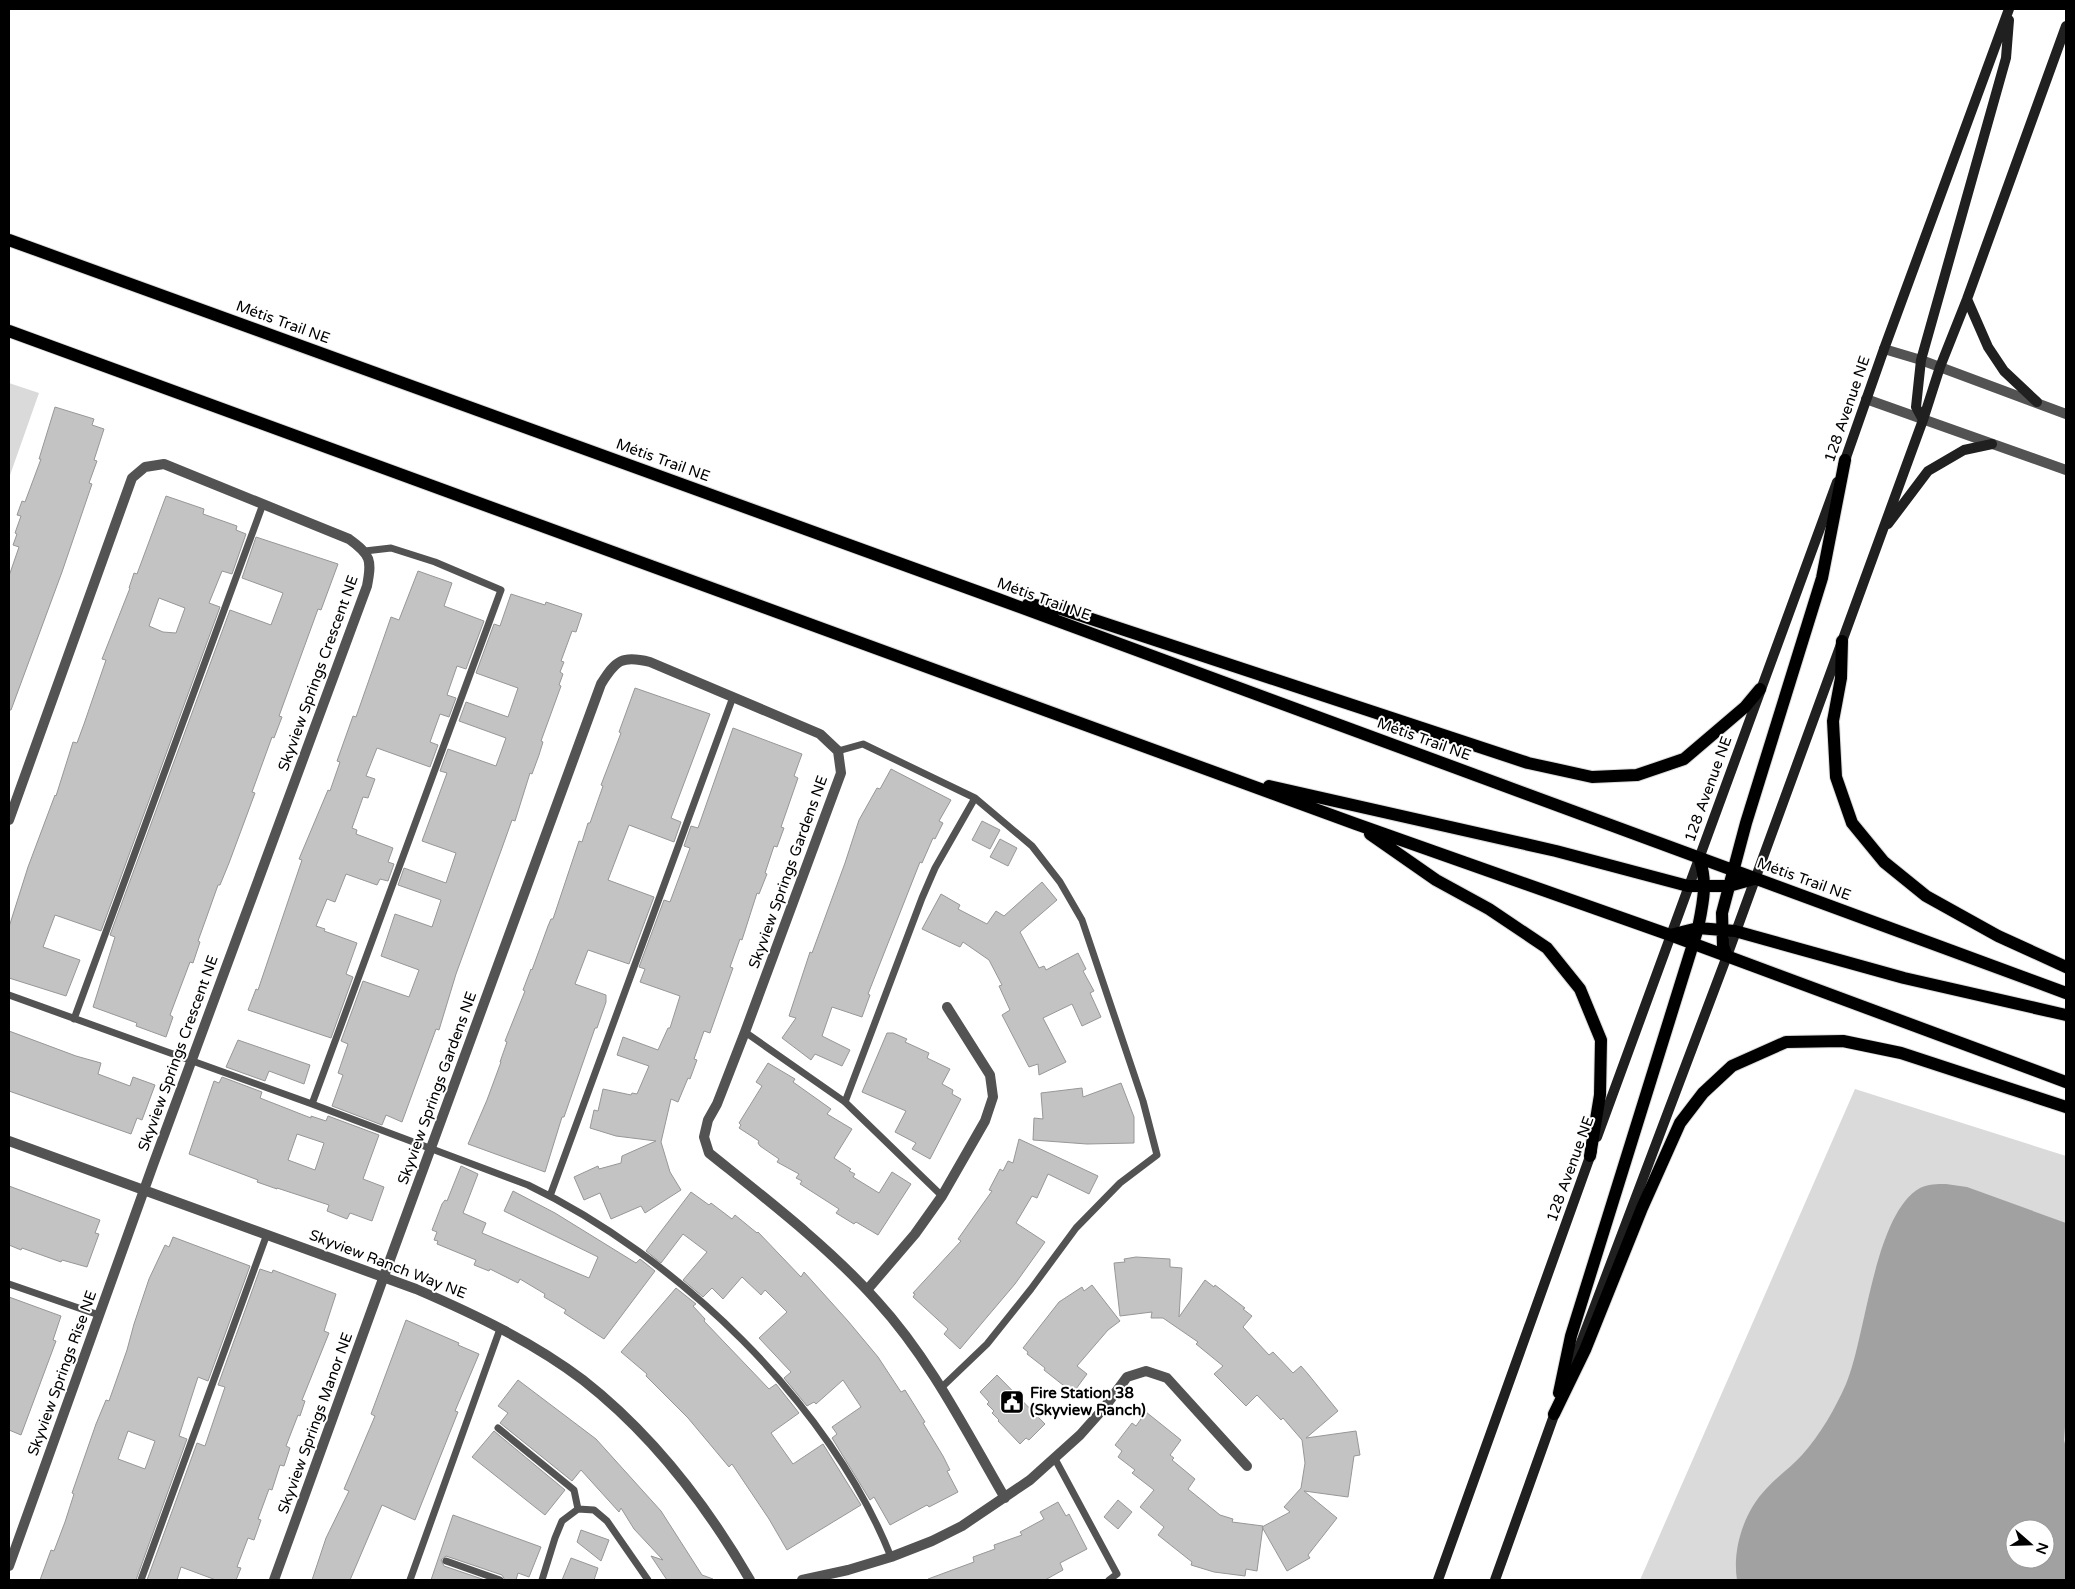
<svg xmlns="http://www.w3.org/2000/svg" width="2075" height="1589" viewBox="0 0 2075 1589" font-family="'Varela Round',sans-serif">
  <rect width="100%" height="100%" fill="#fff"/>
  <path fill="#dadada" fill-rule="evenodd" d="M 9,383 L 39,393 L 9,478 Z
    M 1855,1089 L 2066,1156 L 2066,1580 L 1640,1580 ZM 2015,1529 L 2045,1529 L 2045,1559 L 2015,1559 Z"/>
  <path fill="#a1a1a1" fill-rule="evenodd" d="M 1946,1184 L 1967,1187 L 2066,1223 L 2066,1413 L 2064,1440 L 2066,1448 L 2066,1580 L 1737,1580 C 1732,1549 1744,1512 1766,1489 C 1777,1477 1791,1467 1802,1455 C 1820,1435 1835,1409 1846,1384 C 1866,1337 1874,1214 1920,1188 C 1928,1184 1937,1184 1946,1184 ZM 2015,1529 L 2045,1529 L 2045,1559 L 2015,1559 Z"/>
  <path fill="#c3c3c3" stroke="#979797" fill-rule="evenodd" d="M 55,407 L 94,419 L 92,425 L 104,429 L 94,460 L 97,461 L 89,483 L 92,484 L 62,572 L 11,710 L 9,710 L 9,576 L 19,547 L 13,545 L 17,534 L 15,533 L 21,516 L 17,515 L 22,501 L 25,502 L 41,459 L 39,459 Z
    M 166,496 L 204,509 L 203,514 L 237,526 L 236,530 L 246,534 L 232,574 L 222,571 L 209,603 L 220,607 L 101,931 L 55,915 L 43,947 L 80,960 L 66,996 L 9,978 L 9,927 L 28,867 L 55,795 L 56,796 L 73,742 L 77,743 L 84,724 L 106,660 L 102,659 L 130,588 L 129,588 L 134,573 L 137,574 ZM 159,598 L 185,608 L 176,633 L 163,632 L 149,626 Z
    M 256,537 L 338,564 L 321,610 L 318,609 L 279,716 L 282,717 L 274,738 L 272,737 L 252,792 L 255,793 L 229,863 L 220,885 L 218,885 L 207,916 L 198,941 L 200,942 L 193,963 L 190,962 L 170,1015 L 173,1017 L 166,1037 L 136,1026 L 137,1023 L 93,1007 L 115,937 L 110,935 L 230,610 L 271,625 L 283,593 L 242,578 Z
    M 418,571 L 452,583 L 444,606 L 484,621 L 466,669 L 457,666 L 447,695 L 456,698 L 449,717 L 440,714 L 430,742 L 438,745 L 430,767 L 377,748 L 366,776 L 375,779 L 368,798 L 363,797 L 352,828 L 357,830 L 356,834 L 393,848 L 388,862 L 394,864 L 388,881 L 380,879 L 377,885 L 346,874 L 335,902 L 327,899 L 316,926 L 325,929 L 324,931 L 357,943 L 346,974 L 353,977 L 331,1038 L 248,1010 L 256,989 L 258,990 L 302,860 L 299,859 L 328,790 L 330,791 L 340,762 L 337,761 L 353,716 L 356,717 L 391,617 L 399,620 Z
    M 511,594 L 545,605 L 546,602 L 582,614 L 576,632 L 572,631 L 561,661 L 564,662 L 560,672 L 563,674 L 559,685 L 561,686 L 541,741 L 543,742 L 539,755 L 532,774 L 530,773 L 515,821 L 512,820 L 502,848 L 456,974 L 439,1030 L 436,1029 L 402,1122 L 386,1115 L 382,1125 L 332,1106 L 343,1075 L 338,1073 L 348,1044 L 341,1041 L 363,981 L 409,997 L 419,970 L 381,956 L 395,914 L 432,927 L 441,900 L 398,885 L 404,868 L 446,883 L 456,853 L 422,841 L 447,773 L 440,771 L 448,749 L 496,766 L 506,738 L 459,721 L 466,702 L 508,717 L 518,688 L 476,673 L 494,624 L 500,626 Z
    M 635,688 L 710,714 L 671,818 L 681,822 L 674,842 L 629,825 L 608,880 L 654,897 L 629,964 L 588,950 L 575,984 L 606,995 L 606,1002 L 597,1028 L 595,1028 L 564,1117 L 562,1117 L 545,1172 L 468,1144 L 487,1100 L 501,1062 L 500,1062 L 507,1042 L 505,1041 L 525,991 L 523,990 L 531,969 L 532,970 L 548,926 L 551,919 L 553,919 L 579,841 L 582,842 L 588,823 L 590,823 L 603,786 L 601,785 L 621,733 L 619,732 Z
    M 733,728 L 802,754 L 794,776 L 798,778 L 781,827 L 784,828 L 777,847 L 774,846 L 765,873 L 767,874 L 759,894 L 757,893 L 742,940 L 740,939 L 730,967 L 733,968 L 710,1033 L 704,1031 L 694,1059 L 697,1060 L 690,1079 L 688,1078 L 678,1102 L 671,1099 L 661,1142 L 670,1172 L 681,1190 L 645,1213 L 641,1206 L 611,1219 L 600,1193 L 584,1200 L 574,1177 L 598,1166 L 599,1169 L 621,1163 L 622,1156 L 656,1141 L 616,1136 L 590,1128 L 594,1110 L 598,1111 L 603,1089 L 631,1095 L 632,1093 L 637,1094 L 649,1066 L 617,1055 L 623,1037 L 658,1050 L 668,1028 L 670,1028 L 680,996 L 640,982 L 645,969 L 639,967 L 664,900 L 670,902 L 690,848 L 684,846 L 691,826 L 698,828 Z
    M 891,769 L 951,800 L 939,821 L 943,823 L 935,839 L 933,838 L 922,863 L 920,862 L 868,994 L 870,995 L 862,1017 L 832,1007 L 822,1036 L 850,1050 L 842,1066 L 815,1054 L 811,1060 L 782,1038 L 796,1018 L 789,1016 L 810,952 L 812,953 L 845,863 L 859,820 L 877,788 L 880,789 Z
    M 982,821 L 1000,830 L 990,849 L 972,840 Z
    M 1000,839 L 1017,848 L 1008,866 L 990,857 Z
    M 1042,882 L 1057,900 L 1020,932 L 1039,968 L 1044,966 L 1046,970 L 1078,953 L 1086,969 L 1083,971 L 1094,991 L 1090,993 L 1101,1017 L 1082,1026 L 1072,1004 L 1043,1018 L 1066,1062 L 1039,1075 L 1038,1064 L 1029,1067 L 1002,1015 L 1010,1010 L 999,986 L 1002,985 L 989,960 L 963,942 L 960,947 L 922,929 L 941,894 L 960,905 L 958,909 L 987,924 L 996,911 L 1004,916 Z
    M 9,1031 L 76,1056 L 101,1063 L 98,1074 L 130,1086 L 133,1077 L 155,1085 L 142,1120 L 137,1118 L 131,1134 L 9,1091 Z
    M 887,1033 L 893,1033 L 907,1039 L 905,1042 L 929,1053 L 927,1058 L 950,1069 L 942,1084 L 953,1090 L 952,1094 L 961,1099 L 930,1159 L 912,1149 L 916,1143 L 895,1132 L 906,1111 L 862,1092 Z
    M 238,1040 L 310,1065 L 304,1084 L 269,1071 L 265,1081 L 226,1067 Z
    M 768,1063 L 795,1079 L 793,1082 L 831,1109 L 827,1114 L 852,1129 L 834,1158 L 851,1169 L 849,1171 L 855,1174 L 853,1177 L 879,1193 L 892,1172 L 911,1184 L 878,1235 L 856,1222 L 854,1224 L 836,1213 L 839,1209 L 800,1184 L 802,1181 L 796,1178 L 799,1174 L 777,1162 L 779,1159 L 760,1146 L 758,1143 L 759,1141 L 739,1128 L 741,1125 L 739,1123 L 762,1086 L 756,1082 Z
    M 222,1077 L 262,1092 L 260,1098 L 311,1118 L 311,1116 L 326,1121 L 328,1116 L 379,1135 L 363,1179 L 384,1187 L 372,1221 L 350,1213 L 347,1219 L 327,1211 L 329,1205 L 277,1188 L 277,1189 L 257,1182 L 258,1180 L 189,1154 L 214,1081 L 219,1083 ZM 297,1134 L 324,1143 L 315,1170 L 288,1160 Z
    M 1121,1083 L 1134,1117 L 1134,1143 L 1087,1144 L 1033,1140 L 1034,1118 L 1043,1119 L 1041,1093 L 1082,1088 L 1083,1097 Z
    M 1019,1139 L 1098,1176 L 1089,1194 L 1048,1174 L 1037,1198 L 1032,1196 L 1016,1223 L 1045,1242 L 1015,1284 L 960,1349 L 944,1334 L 948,1329 L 913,1297 L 915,1294 L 913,1293 L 961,1241 L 958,1239 L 992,1191 L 989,1190 L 1000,1169 L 1003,1171 L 1008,1161 L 1013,1163 Z
    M 461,1166 L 478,1174 L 463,1213 L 486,1223 L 482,1233 L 589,1278 L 598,1257 L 504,1211 L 513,1191 L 555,1213 L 636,1263 L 640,1259 L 655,1271 L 604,1339 L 564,1313 L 566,1310 L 544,1297 L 545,1294 L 520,1279 L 518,1283 L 490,1269 L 489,1271 L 474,1265 L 476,1260 L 437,1244 L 438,1241 L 434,1240 L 437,1232 L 432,1230 L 442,1204 L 445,1200 L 447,1201 Z
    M 9,1186 L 100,1220 L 95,1233 L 99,1234 L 87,1267 L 62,1260 L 61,1262 L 22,1248 L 21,1250 L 9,1245 Z
    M 691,1192 L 709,1205 L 711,1203 L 732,1219 L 735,1215 L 757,1233 L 758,1232 L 801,1277 L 804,1272 L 848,1321 L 878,1357 L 901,1392 L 905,1390 L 925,1422 L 923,1423 L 943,1456 L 950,1470 L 947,1471 L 958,1492 L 929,1507 L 927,1505 L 890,1525 L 874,1497 L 870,1500 L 832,1438 L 837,1434 L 832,1427 L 861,1407 L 843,1380 L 816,1404 L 814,1402 L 807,1406 L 784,1378 L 791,1372 L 759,1338 L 787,1312 L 765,1290 L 761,1295 L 742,1277 L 723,1299 L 712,1288 L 703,1297 L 683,1280 L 707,1252 L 683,1234 L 661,1263 L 646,1251 Z
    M 173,1237 L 250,1266 L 208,1381 L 198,1377 L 179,1436 L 187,1439 L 136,1580 L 40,1580 L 51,1550 L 54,1551 L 65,1522 L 74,1494 L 72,1493 L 96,1424 L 106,1400 L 109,1401 L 127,1350 L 134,1324 L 149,1279 L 165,1245 L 169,1247 ZM 128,1431 L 155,1441 L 145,1469 L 118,1459 Z
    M 1136,1257 L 1170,1259 L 1170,1267 L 1182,1268 L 1179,1317 L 1205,1280 L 1214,1287 L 1215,1285 L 1245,1308 L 1243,1309 L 1252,1316 L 1243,1327 L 1269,1355 L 1273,1352 L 1293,1373 L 1301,1366 L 1308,1374 L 1338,1411 L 1306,1438 L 1356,1431 L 1360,1455 L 1354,1456 L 1348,1497 L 1304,1491 L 1337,1518 L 1308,1555 L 1310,1558 L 1308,1559 L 1287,1571 L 1262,1527 L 1290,1512 L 1284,1507 L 1301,1488 L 1305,1463 L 1302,1440 L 1283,1418 L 1281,1420 L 1257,1395 L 1246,1406 L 1214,1374 L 1223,1366 L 1196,1344 L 1198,1342 L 1163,1318 L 1151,1318 L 1152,1312 L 1120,1316 L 1114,1263 L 1125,1262 L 1124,1259 Z
    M 260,1269 L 272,1273 L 273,1270 L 336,1294 L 324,1331 L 329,1333 L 302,1400 L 305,1401 L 300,1416 L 298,1415 L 286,1446 L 290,1448 L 284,1466 L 280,1465 L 272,1490 L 269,1489 L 258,1519 L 261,1520 L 254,1540 L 248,1538 L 237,1567 L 241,1568 L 236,1580 L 216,1580 L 181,1567 L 177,1580 L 147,1580 L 197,1443 L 205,1446 L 225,1387 L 218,1385 Z
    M 1092,1285 L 1120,1321 L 1108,1330 L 1077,1366 L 1087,1374 L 1073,1393 L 1044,1370 L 1045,1368 L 1027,1354 L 1028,1352 L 1023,1348 L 1059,1302 L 1082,1287 L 1084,1291 Z
    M 676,1288 L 696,1304 L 693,1306 L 705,1319 L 704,1321 L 769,1389 L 776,1384 L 799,1413 L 771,1433 L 793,1464 L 823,1444 L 861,1505 L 787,1550 L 769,1519 L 732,1464 L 729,1467 L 688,1418 L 646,1376 L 647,1374 L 621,1352 Z
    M 9,1297 L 61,1316 L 53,1340 L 56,1341 L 21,1435 L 9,1430 Z
    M 406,1320 L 459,1343 L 458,1345 L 479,1354 L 455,1411 L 458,1412 L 415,1520 L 382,1505 L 350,1580 L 312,1580 L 326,1538 L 349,1491 L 344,1489 L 375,1416 L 371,1414 Z
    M 997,1375 L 1045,1424 L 1029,1440 L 1026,1438 L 1020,1444 L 998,1421 L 999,1420 L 992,1413 L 994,1411 L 987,1404 L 989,1402 L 980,1392 Z
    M 518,1380 L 596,1439 L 661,1511 L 702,1575 L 713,1579 L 713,1580 L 667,1580 L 651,1556 L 663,1560 L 634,1529 L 621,1508 L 619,1512 L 581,1470 L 572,1481 L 500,1423 L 508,1413 L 498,1406 Z
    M 1146,1412 L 1181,1440 L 1170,1455 L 1174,1458 L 1172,1460 L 1195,1479 L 1188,1489 L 1220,1515 L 1233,1519 L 1232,1522 L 1263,1526 L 1257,1571 L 1246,1569 L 1245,1576 L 1214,1572 L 1191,1565 L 1192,1562 L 1158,1535 L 1164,1527 L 1140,1507 L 1154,1490 L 1132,1473 L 1135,1470 L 1118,1457 L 1122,1451 L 1115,1445 L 1132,1423 L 1136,1426 Z
    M 494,1431 L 565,1490 L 545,1515 L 472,1457 Z
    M 1118,1500 L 1132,1512 L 1118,1529 L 1104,1517 Z
    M 1058,1502 L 1066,1516 L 1069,1514 L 1087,1549 L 1060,1563 L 1063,1570 L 1045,1580 L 928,1580 L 928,1579 L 974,1562 L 973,1557 L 995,1549 L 994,1545 L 1022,1535 L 1020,1532 L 1044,1519 L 1040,1512 Z
    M 453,1515 L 541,1547 L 529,1577 L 518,1573 L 516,1580 L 505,1580 L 502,1575 L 446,1556 L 441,1560 L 444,1566 L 485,1580 L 431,1580 Z
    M 581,1530 L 609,1540 L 601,1561 L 577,1542 Z
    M 571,1558 L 598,1568 L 594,1580 L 562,1580 Z"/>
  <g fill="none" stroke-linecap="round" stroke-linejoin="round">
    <defs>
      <path id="primary" d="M 9,240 L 998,599 L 2066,993
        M 9,331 L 1356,824 L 1670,935 L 2066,1082
        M 1028,604 L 1061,609 L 1528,763 L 1592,777 L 1637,775 L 1684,759 L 1745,707 L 1760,689
        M 1842,641 L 1841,678 L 1833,721 L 1836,777 L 1852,823 L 1884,862 L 1926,896 L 1998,936 L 2066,967
        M 1269,786 L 1556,851 L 1688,886 L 1729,886 L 1754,879
        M 1370,834 L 1436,880 L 1489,909 L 1547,948 L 1580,989 L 1601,1040 L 1600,1095 L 1590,1156
        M 1670,935 L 1698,928 L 1735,931 L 1904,978 L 2066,1015
        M 1727,956 L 1723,946 L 1722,913 L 1746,823 L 1822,578 L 1845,460
        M 1559,1393 L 1571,1336 L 1698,928 C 1703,903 1708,882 1699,858
        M 1554,1414 L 1585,1350 L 1642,1208 L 1680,1123 L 1703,1093 L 1732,1066 L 1786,1042 L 1843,1041 L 1901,1053 L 2066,1107"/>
    </defs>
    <use href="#primary" stroke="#dbdbdb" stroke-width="14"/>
    <path stroke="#535353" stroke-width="7" d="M 838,751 L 863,744 L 975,798 L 1032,846 L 1060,882 L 1082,920 L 1143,1101 L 1157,1155 L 1120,1183 L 1076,1228 L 1031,1289 L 987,1344 L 941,1388
      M 9,995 L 312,1104 L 528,1185 C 676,1256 830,1403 891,1557
      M 74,1019 L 263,504
      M 745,1032 L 845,1102 L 942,1196
      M 845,1102 L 922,898 L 935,868 L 975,798
      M 312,1104 L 501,590 L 435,562 L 391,548 L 365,551
      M 550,1196 L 733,697
      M 9,1284 L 99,1315
      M 498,1428 L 574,1490 L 578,1509
      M 1055,1459 L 1117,1574 L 1109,1580
      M 446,1561 L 500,1580
      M 141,1580 L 267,1234
      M 410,1580 L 500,1329
      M 542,1580 L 555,1538 L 562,1521 L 578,1509 L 594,1510 L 607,1521 L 648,1580"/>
    <path stroke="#535353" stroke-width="10" d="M 1884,349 L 1921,360 L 2066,414
      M 1866,399 L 2066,470
      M 9,820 L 132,478 L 145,467 L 164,464 L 349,539 C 371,555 372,560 367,586 L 153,1165 L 9,1566
      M 9,1141 L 416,1289 C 474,1314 533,1342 583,1380 C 652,1434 706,1504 750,1580
      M 867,1290 L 915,1234 L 942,1196 L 985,1121 L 993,1097 L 990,1075 L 947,1007
      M 274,1580 L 384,1276 L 601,684 C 616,660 622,655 650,662 L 820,734 L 838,751 L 841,773 L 745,1032 L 717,1104 L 708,1120 L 704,1137 L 709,1153 C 765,1198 829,1247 877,1301 C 930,1359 966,1431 1005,1498
      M 802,1580 L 848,1570 L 891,1557 L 932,1541 L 962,1526 L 1030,1480 L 1080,1435 L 1104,1408 L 1127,1377 L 1146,1371 L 1167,1378 L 1247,1466"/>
    <path stroke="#202020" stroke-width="10" d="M 1967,299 L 1988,347 L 2004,371 L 2037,402
      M 1923,420 L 1916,407 L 1921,360 L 2006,58 L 2009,20
      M 1843,466 L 1884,349 L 2009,9
      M 1888,524 L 1928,471 L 1964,450 L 1992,444
      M 1597,1137 L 1837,482
      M 1574,1361 L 1727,956 L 1923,420 L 1940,367 L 1967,299 L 2066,26
      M 1438,1580 L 1592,1151
      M 1495,1580 L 1557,1407"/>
    <use href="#primary" stroke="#000" stroke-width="12"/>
  </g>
  <defs>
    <symbol id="civic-square" viewBox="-11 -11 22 22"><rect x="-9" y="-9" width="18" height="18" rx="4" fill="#000" stroke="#fff"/><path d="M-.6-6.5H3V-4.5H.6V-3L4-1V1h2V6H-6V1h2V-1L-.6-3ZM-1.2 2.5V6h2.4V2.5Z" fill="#fff"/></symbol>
  </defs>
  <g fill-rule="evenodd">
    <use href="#civic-square" x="998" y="1388" width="28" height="28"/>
  </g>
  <g text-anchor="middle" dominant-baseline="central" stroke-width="4" stroke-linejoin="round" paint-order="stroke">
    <g font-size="15" fill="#000" stroke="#fff">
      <text transform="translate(283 322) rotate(20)">Métis Trail NE</text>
      <text transform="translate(1847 409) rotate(-71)">128 Avenue NE</text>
      <text transform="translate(663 460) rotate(20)">Métis Trail NE</text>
      <text transform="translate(1044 599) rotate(20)">Métis Trail NE</text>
      <text transform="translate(318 673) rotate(-70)">Skyview Springs Crescent NE</text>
      <text transform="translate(1424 739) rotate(20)">Métis Trail NE</text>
      <text transform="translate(1708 789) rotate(-70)">128 Avenue NE</text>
      <text transform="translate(788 872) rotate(-70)">Skyview Springs Gardens NE</text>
      <text transform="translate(1804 879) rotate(20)">Métis Trail NE</text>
      <text transform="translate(178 1053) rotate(-70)">Skyview Springs Crescent NE</text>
      <text transform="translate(437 1088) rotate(-70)">Skyview Springs Gardens NE</text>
      <text transform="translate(1570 1169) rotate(-70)">128 Avenue NE</text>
      <text transform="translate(388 1264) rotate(21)">Skyview Ranch Way NE</text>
      <text transform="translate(62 1373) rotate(-70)">Skyview Springs Rise NE</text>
      <text transform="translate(315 1423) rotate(-70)">Skyview Springs Manor NE</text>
    </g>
    <g font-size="15" font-weight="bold" fill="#000" stroke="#fff" text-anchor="start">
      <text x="1030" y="1393">Fire Station 38<tspan x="1030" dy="17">(Skyview Ranch)</tspan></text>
    </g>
  </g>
  <rect width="2075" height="1589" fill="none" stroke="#000000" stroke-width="20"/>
  <g transform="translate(2030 1544) rotate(110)"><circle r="24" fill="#ffffff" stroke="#999999"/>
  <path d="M0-4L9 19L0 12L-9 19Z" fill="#000000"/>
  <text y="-8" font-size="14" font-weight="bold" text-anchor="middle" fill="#000000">N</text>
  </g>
</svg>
